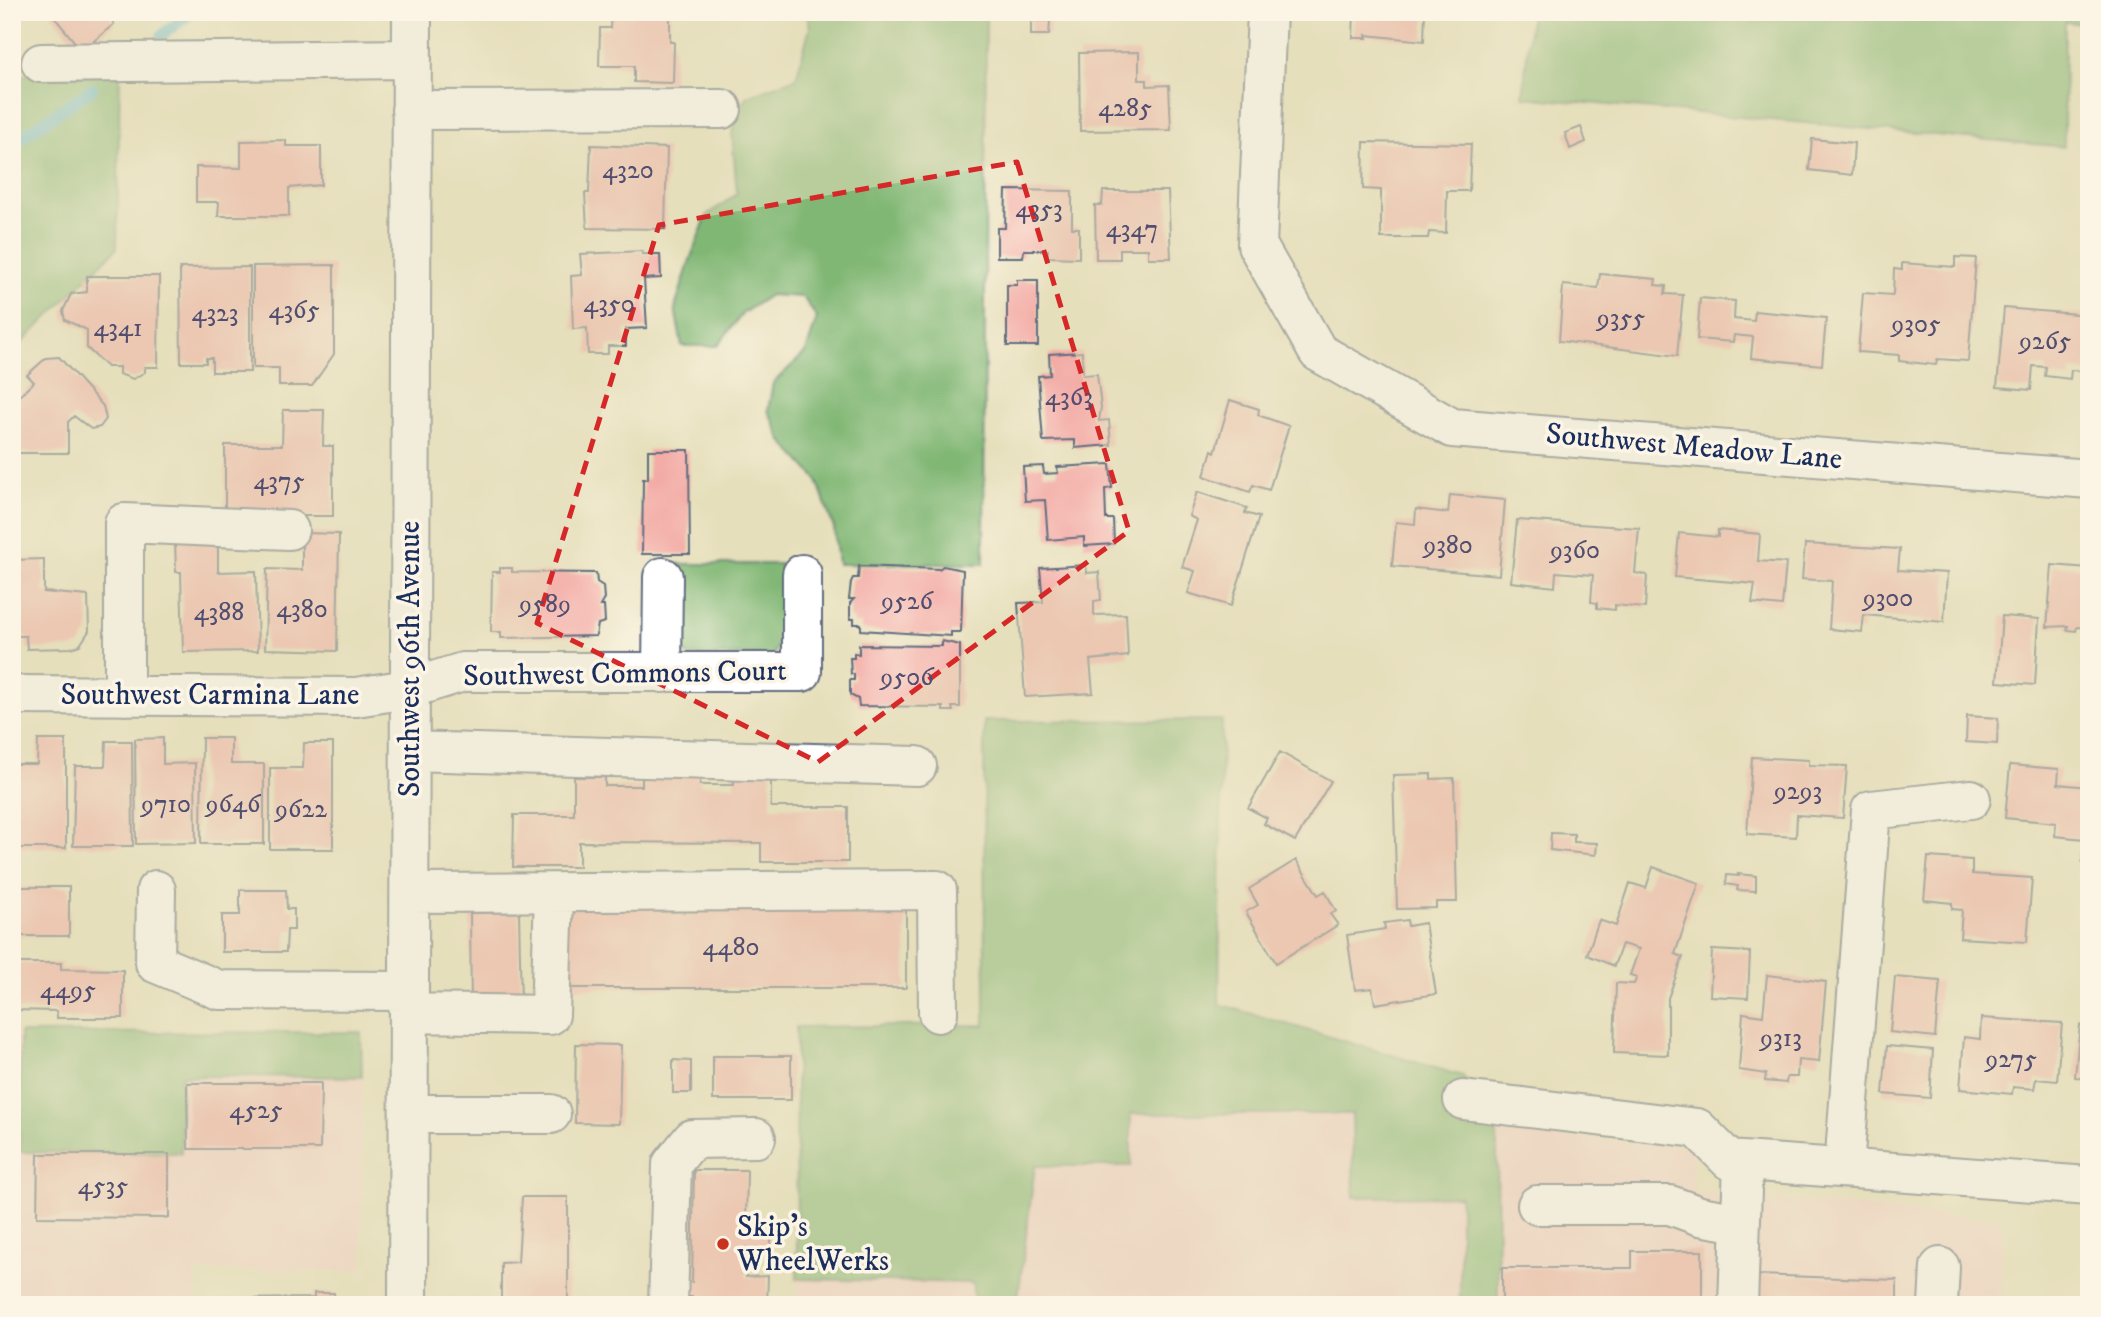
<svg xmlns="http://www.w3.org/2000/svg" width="2101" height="1317" viewBox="0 0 2101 1317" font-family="'IM FELL DW Pica',serif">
  <rect width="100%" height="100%" fill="#fcf5e5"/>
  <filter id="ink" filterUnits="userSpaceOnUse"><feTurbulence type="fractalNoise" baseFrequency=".0143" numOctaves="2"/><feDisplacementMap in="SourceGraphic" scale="14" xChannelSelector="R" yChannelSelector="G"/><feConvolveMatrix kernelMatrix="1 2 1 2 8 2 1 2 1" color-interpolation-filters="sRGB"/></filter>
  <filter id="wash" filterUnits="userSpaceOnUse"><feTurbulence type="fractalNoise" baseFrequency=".00686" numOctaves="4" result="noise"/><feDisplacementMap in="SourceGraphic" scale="28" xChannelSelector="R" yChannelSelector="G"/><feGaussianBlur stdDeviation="1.57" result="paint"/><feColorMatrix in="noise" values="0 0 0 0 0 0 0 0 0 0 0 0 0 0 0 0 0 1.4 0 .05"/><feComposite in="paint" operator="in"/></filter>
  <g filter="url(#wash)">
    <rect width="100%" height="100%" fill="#e6dfbb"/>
    <path fill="#f7d0cd" d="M 12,1033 L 20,1033 L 20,1151 L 181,1076 L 362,1077 L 362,1270 L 196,1271 L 196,1305 L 12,1305 Z
      M 1130,1114 L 1353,1114 L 1354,1197 L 1460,1196 L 1460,1305 L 1017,1305 L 1035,1166 L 1131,1166 Z
      M 1497,1131 L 1693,1148 L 1692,1192 L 2003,1220 L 2000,1305 L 1498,1305 Z
      M 797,1279 L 974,1283 L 974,1305 L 797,1305 Z"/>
    <path fill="#80b774" stroke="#4e7369" stroke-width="2" d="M 806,12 L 986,12 L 984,564 L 838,564 L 834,528 L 816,478 L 782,441 L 768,410 L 773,383 L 806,352 L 817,318 L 803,297 L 770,295 L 743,313 L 717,346 L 682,346 L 675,308 L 690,260 L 707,215 L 737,194 L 732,132 L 747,96 L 796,78 L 810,27 Z
      M 1531,12 L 2089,12 L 2089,24 L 2065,22 L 2064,147 L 1523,97 Z
      M 120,74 L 117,248 L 12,353 L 12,75 Z
      M 678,564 L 781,564 L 781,640 L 773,655 L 687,656 L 678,636 Z
      M 1222,720 L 1219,1004 L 1463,1076 L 1497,1131 L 1498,1305 L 1460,1305 L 1460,1196 L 1354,1197 L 1352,1114 L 1131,1114 L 1131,1166 L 1035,1166 L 1017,1305 L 974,1305 L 973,1283 L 797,1279 L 796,1027 L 985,1025 L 984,721 Z
      M 361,1032 L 362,1077 L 181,1076 L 181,1153 L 20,1152 L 20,1033 Z"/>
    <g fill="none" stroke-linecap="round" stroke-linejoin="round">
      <path stroke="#55b6d4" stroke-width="12" d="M 162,35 L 192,12
        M 12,144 L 92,89"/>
    </g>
    <g id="blocks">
      <path fill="#f3aba6" d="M 50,12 L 107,12 L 114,24 L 82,51 Z
        M 611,12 L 670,12 L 670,42 L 674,42 L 673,83 L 634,82 L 634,66 L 599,66 L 600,28 L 610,28 Z
        M 1112,12 L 1168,12 L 1168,17 L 1112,14 Z
        M 1354,12 L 1425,12 L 1424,41 L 1366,35 L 1367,38 L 1353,38 Z
        M 1031,21 L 1050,21 L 1049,35 L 1031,35 Z
        M 1139,52 L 1139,80 L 1147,80 L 1147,86 L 1169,85 L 1171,130 L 1080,131 L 1079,53 Z
        M 1581,127 L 1586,142 L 1570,149 L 1565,133 Z
        M 1812,139 L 1854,143 L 1852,175 L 1809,170 Z
        M 286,140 L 286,146 L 321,146 L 321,185 L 289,188 L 289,216 L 218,216 L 219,202 L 196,202 L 196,167 L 241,168 L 241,141 Z
        M 1364,142 L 1471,144 L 1469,191 L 1447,191 L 1446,233 L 1429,232 L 1428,238 L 1381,238 L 1381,190 L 1363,189 Z
        M 591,145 L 667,148 L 665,229 L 587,228 L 585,193 L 589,193 Z
        M 1006,190 L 1072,191 L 1072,228 L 1079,228 L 1079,258 L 1048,257 L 1048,250 L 1024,250 L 1023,257 L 997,257 L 997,228 L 1005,228 Z
        M 1103,191 L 1168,191 L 1171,258 L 1148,258 L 1148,249 L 1120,249 L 1120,259 L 1096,259 L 1095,205 L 1102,205 Z
        M 642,251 L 642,254 L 660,254 L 661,278 L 644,279 L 647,328 L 626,329 L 626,346 L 608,346 L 608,354 L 588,354 L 587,328 L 573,329 L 571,276 L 582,275 L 580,254 Z
        M 1955,257 L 1976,258 L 1968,361 L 1937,359 L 1936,365 L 1899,361 L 1899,355 L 1858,352 L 1863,293 L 1893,295 L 1894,269 L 1902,270 L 1902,263 L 1955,267 Z
        M 334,265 L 334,354 L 312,386 L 279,386 L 279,368 L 253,368 L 253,266 Z
        M 250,267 L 250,372 L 212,372 L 212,358 L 206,358 L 206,363 L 181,363 L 180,268 Z
        M 1600,274 L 1656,279 L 1655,285 L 1666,286 L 1665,294 L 1683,295 L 1677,356 L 1559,341 L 1563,285 L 1598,288 Z
        M 87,276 L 159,276 L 158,367 L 145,367 L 145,372 L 133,379 L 119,374 L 119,367 L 107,367 L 87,348 L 87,330 L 65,320 L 63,311 L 71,294 L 87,292 Z
        M 1017,280 L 1038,280 L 1038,346 L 1007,346 L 1007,285 L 1017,285 Z
        M 1700,298 L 1735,301 L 1734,319 L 1754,321 L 1755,311 L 1826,318 L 1822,365 L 1751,358 L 1753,337 L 1734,335 L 1733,342 L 1697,339 Z
        M 2004,308 L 2089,315 L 2089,372 L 2071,370 L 2070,379 L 2045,376 L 2046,367 L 2033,366 L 2031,390 L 1997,387 Z
        M 1082,352 L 1083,375 L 1097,374 L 1101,407 L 1099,421 L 1109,420 L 1111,445 L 1075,448 L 1075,440 L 1043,441 L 1038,376 L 1050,375 L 1049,354 Z
        M 59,357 L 103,406 L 106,419 L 100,427 L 91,429 L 74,416 L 68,422 L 68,453 L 12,453 L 12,403 L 34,382 L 27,375 L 46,358 Z
        M 1230,400 L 1259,409 L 1258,415 L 1289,426 L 1269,490 L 1253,485 L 1250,492 L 1204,476 L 1212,450 L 1215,452 Z
        M 283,410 L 324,410 L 323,446 L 333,446 L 333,516 L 225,516 L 225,445 L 282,445 Z
        M 648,450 L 689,450 L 690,554 L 642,554 L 643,479 L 648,479 Z
        M 1110,464 L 1112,488 L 1105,489 L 1106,519 L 1113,519 L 1114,544 L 1084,546 L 1084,537 L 1048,540 L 1045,500 L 1025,501 L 1023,467 L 1043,466 L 1044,474 L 1058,473 L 1057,467 Z
        M 1197,492 L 1247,508 L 1245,513 L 1259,517 L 1231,606 L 1188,593 L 1195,571 L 1182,567 L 1197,520 L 1189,516 Z
        M 1450,495 L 1505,500 L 1499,575 L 1392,566 L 1396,522 L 1415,524 L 1416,509 L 1448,513 Z
        M 1517,520 L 1639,528 L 1635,573 L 1647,575 L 1645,608 L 1615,605 L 1615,610 L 1597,608 L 1597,603 L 1591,602 L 1593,575 L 1556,572 L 1555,587 L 1511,582 Z
        M 1718,530 L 1760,534 L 1758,561 L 1786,563 L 1782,606 L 1752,603 L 1755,584 L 1675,577 L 1679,533 L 1718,537 Z
        M 302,533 L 339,534 L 337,651 L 265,649 L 267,569 L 302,570 Z
        M 218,539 L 218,572 L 256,571 L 258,651 L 183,652 L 181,572 L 176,572 L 175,540 Z
        M 1805,544 L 1900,549 L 1898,570 L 1947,573 L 1944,622 L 1864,615 L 1862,632 L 1829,629 L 1832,581 L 1802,579 Z
        M 44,559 L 44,592 L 88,596 L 89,631 L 80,645 L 71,648 L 27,649 L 26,636 L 12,636 L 12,560 Z
        M 1086,565 L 1087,573 L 1099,572 L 1101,600 L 1094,601 L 1094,615 L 1126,614 L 1128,656 L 1090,660 L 1093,693 L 1025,697 L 1018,603 L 1043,602 L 1040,568 Z
        M 2052,565 L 2089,568 L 2089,628 L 2077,627 L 2076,631 L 2067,630 L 2068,626 L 2047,627 Z
        M 859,566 L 939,569 L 943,566 L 963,570 L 961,632 L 951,632 L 951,636 L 861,630 L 861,624 L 854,624 L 854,619 L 850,619 L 850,603 L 854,599 L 849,599 L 851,582 L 853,578 L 858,578 Z
        M 500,568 L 512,568 L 512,572 L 596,573 L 597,582 L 603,586 L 604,599 L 600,606 L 604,606 L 605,622 L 598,624 L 596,636 L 501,638 L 501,632 L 491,632 L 492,572 L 500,572 Z
        M 2002,616 L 2039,619 L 2035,685 L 1997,682 Z
        M 942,641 L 960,645 L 960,707 L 952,707 L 953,711 L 943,711 L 943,707 L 859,706 L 858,699 L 850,695 L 850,680 L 854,680 L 854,674 L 851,674 L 850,658 L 854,658 L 854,653 L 859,654 L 859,645 L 942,646 Z
        M 1967,716 L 1998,718 L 1997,744 L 1966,742 Z
        M 163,738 L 163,764 L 195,763 L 196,843 L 136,844 L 135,739 Z
        M 202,738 L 231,738 L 231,764 L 264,764 L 264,844 L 201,844 Z
        M 38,740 L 66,740 L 66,848 L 12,848 L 12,764 L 37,764 Z
        M 106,741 L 132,741 L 133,846 L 73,846 L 75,766 L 105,766 Z
        M 304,743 L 333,743 L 333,849 L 270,849 L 270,768 L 303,768 Z
        M 1280,752 L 1331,781 L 1295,841 L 1264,824 L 1267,818 L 1248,808 Z
        M 1752,757 L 1809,760 L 1809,765 L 1847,766 L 1843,818 L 1797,815 L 1796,837 L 1747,834 Z
        M 2010,765 L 2059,769 L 2058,784 L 2089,787 L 2089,863 L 2082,862 L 2084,839 L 2055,836 L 2056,823 L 2005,818 Z
        M 734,773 L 771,773 L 771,807 L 848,807 L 848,862 L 761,862 L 761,843 L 579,842 L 579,867 L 513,867 L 514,815 L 574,815 L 574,777 L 605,777 L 605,786 L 642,786 L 642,775 L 700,775 L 700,785 L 734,785 Z
        M 1431,774 L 1431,779 L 1454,778 L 1457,902 L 1436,902 L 1436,908 L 1397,909 L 1393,775 Z
        M 1551,833 L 1574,834 L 1574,842 L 1597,843 L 1596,855 L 1550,850 Z
        M 1928,857 L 1972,860 L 1972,874 L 2032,878 L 2027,942 L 1960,938 L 1962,910 L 1952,909 L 1952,903 L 1924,900 Z
        M 1296,860 L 1318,895 L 1325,891 L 1336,911 L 1330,914 L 1338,925 L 1276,963 L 1246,912 L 1258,905 L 1249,889 Z
        M 1653,867 L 1699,883 L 1675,954 L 1683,957 L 1668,998 L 1668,1055 L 1614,1053 L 1616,983 L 1634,984 L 1637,977 L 1630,975 L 1639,949 L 1622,944 L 1614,966 L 1587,955 L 1599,920 L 1616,926 L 1630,883 L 1646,888 Z
        M 1738,874 L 1756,876 L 1756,891 L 1737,890 L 1738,886 L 1726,884 L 1727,875 L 1739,876 Z
        M 12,887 L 69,887 L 69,936 L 12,936 Z
        M 240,890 L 286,890 L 287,909 L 294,909 L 294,930 L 287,930 L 286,952 L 222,952 L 222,915 L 240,915 Z
        M 556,907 L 906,907 L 906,988 L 556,988 Z
        M 519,912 L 521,1006 L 471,1007 L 470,913 Z
        M 1407,920 L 1408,926 L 1425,923 L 1436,994 L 1375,1004 L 1372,988 L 1355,990 L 1347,935 L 1385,929 L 1384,923 Z
        M 1712,950 L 1750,952 L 1748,998 L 1710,996 Z
        M 12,963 L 61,963 L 61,969 L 123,970 L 123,1018 L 57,1018 L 57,1011 L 12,1010 Z
        M 1767,975 L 1826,982 L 1819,1062 L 1798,1060 L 1797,1077 L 1787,1077 L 1786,1083 L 1765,1081 L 1766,1074 L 1739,1070 L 1743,1013 L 1763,1016 Z
        M 1895,977 L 1940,981 L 1935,1037 L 1890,1032 Z
        M 1981,1018 L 2062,1023 L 2057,1081 L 2036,1079 L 2034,1089 L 2013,1087 L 2012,1094 L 1960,1089 L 1964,1037 L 1980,1039 Z
        M 2080,1025 L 2089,1026 L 2089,1079 L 2075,1077 Z
        M 576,1044 L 621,1045 L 619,1124 L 575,1123 Z
        M 1887,1046 L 1933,1050 L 1930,1098 L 1883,1094 Z
        M 713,1056 L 791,1056 L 791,1100 L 713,1100 Z
        M 673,1060 L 691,1061 L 691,1093 L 673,1093 Z
        M 187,1083 L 321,1083 L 320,1149 L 188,1149 Z
        M 38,1154 L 169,1154 L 169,1218 L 37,1217 Z
        M 694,1170 L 747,1170 L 746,1227 L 771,1227 L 771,1249 L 746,1249 L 746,1277 L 768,1276 L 767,1305 L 692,1304 L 692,1297 L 686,1297 L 686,1282 L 692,1282 Z
        M 522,1197 L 568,1197 L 568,1305 L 501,1305 L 501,1263 L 518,1262 Z
        M 1632,1251 L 1702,1251 L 1702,1305 L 1502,1305 L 1502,1268 L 1632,1268 Z
        M 1757,1275 L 1897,1280 L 1897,1305 L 1756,1305 Z
        M 314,1293 L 334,1293 L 335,1305 L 222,1305 L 222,1299 L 314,1298 Z"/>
    </g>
  </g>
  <g filter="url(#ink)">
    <use href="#blocks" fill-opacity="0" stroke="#626d7f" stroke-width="2"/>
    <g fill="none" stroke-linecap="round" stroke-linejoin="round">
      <defs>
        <path id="minor" d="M 1267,12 L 1257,245 L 1318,352 L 1452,428 L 2089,479
          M 41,63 L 412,59
          M 411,110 L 722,109
          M 662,673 L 663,577
          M 12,695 L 356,697 L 408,689 L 463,672 L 802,672 L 802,574
          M 124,696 L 124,523 L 289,530
          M 410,751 L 917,766
          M 156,890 L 155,963 L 219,990 L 409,991
          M 410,893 L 937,890 L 938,1013
          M 409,1013 L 550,1015 L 554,893
          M 1463,1100 L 1697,1128 L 1729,1160 L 2089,1186
          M 409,1114 L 551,1114
          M 1844,1168 L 1871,810 L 1971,799
          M 1537,1205 L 1670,1205 L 1700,1216 L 1740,1223
          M 408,1305 L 412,12
          M 668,1305 L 672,1164 L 692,1139 L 756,1138
          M 1738,1305 L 1743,1161
          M 1938,1305 L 1940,1267"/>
      </defs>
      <use href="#minor" stroke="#626d7f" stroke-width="42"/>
      <use href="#minor" stroke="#fff" stroke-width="38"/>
    </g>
  </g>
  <path d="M0 0H2101V1317H0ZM 1017,162 L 1129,531 L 818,762 L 537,623 L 659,225 Z" fill="#e6dfbb" fill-opacity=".55" fill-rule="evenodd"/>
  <path fill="none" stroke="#d62828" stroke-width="5" stroke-dasharray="14 9" stroke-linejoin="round" d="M 1017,162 L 1129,531 L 818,762 L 537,623 L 659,225 Z"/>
  <circle fill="#c8321e" stroke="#fcf5e5" stroke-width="2.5" cx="723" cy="1244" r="7"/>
  <g text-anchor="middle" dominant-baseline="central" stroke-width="7" stroke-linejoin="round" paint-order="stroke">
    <g font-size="26" fill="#514e70">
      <text x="1125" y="108">4285</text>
      <text x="628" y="170">4320</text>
      <text x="1039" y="209">4353</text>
      <text x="1132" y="229">4347</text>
      <text x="609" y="304">4350</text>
      <text x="294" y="310">4365</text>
      <text x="215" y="313">4323</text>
      <text x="1621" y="318">9355</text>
      <text x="1916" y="324">9305</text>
      <text x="118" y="328">4341</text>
      <text x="2045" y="341">9265</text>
      <text x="1069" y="397">4363</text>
      <text x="279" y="481">4375</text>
      <text x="1448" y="545">9380</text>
      <text x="1575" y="550">9360</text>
      <text x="1888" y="598">9300</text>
      <text x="907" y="601">9526</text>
      <text x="545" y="604">9589</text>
      <text x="302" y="609">4380</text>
      <text x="219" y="612">4388</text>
      <text x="907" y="677">9506</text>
      <text x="1798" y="791">9293</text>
      <text x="166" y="804">9710</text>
      <text x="233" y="804">9646</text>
      <text x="301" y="809">9622</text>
      <text x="731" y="947">4480</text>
      <text x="68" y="990">4495</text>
      <text x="1781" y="1038">9313</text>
      <text x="2011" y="1059">9275</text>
      <text x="256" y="1110">4525</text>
      <text x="103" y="1186">4535</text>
    </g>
    <g font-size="30" fill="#1b2f5e" stroke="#fcf5e5">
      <text transform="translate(1694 447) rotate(5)">Southwest Meadow Lane</text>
      <text transform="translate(410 659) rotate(-90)">Southwest 96th Avenue</text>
      <text transform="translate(625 674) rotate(-1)">Southwest Commons Court</text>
      <text x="210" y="695">Southwest Carmina Lane</text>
    </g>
    <g font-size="30" fill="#1b2f5e" stroke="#fcf5e5" text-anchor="start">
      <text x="737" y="1227">Skip's<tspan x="737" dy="34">WheelWerks</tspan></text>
    </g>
  </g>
  <rect width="2101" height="1317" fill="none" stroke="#fcf5e5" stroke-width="42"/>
</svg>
